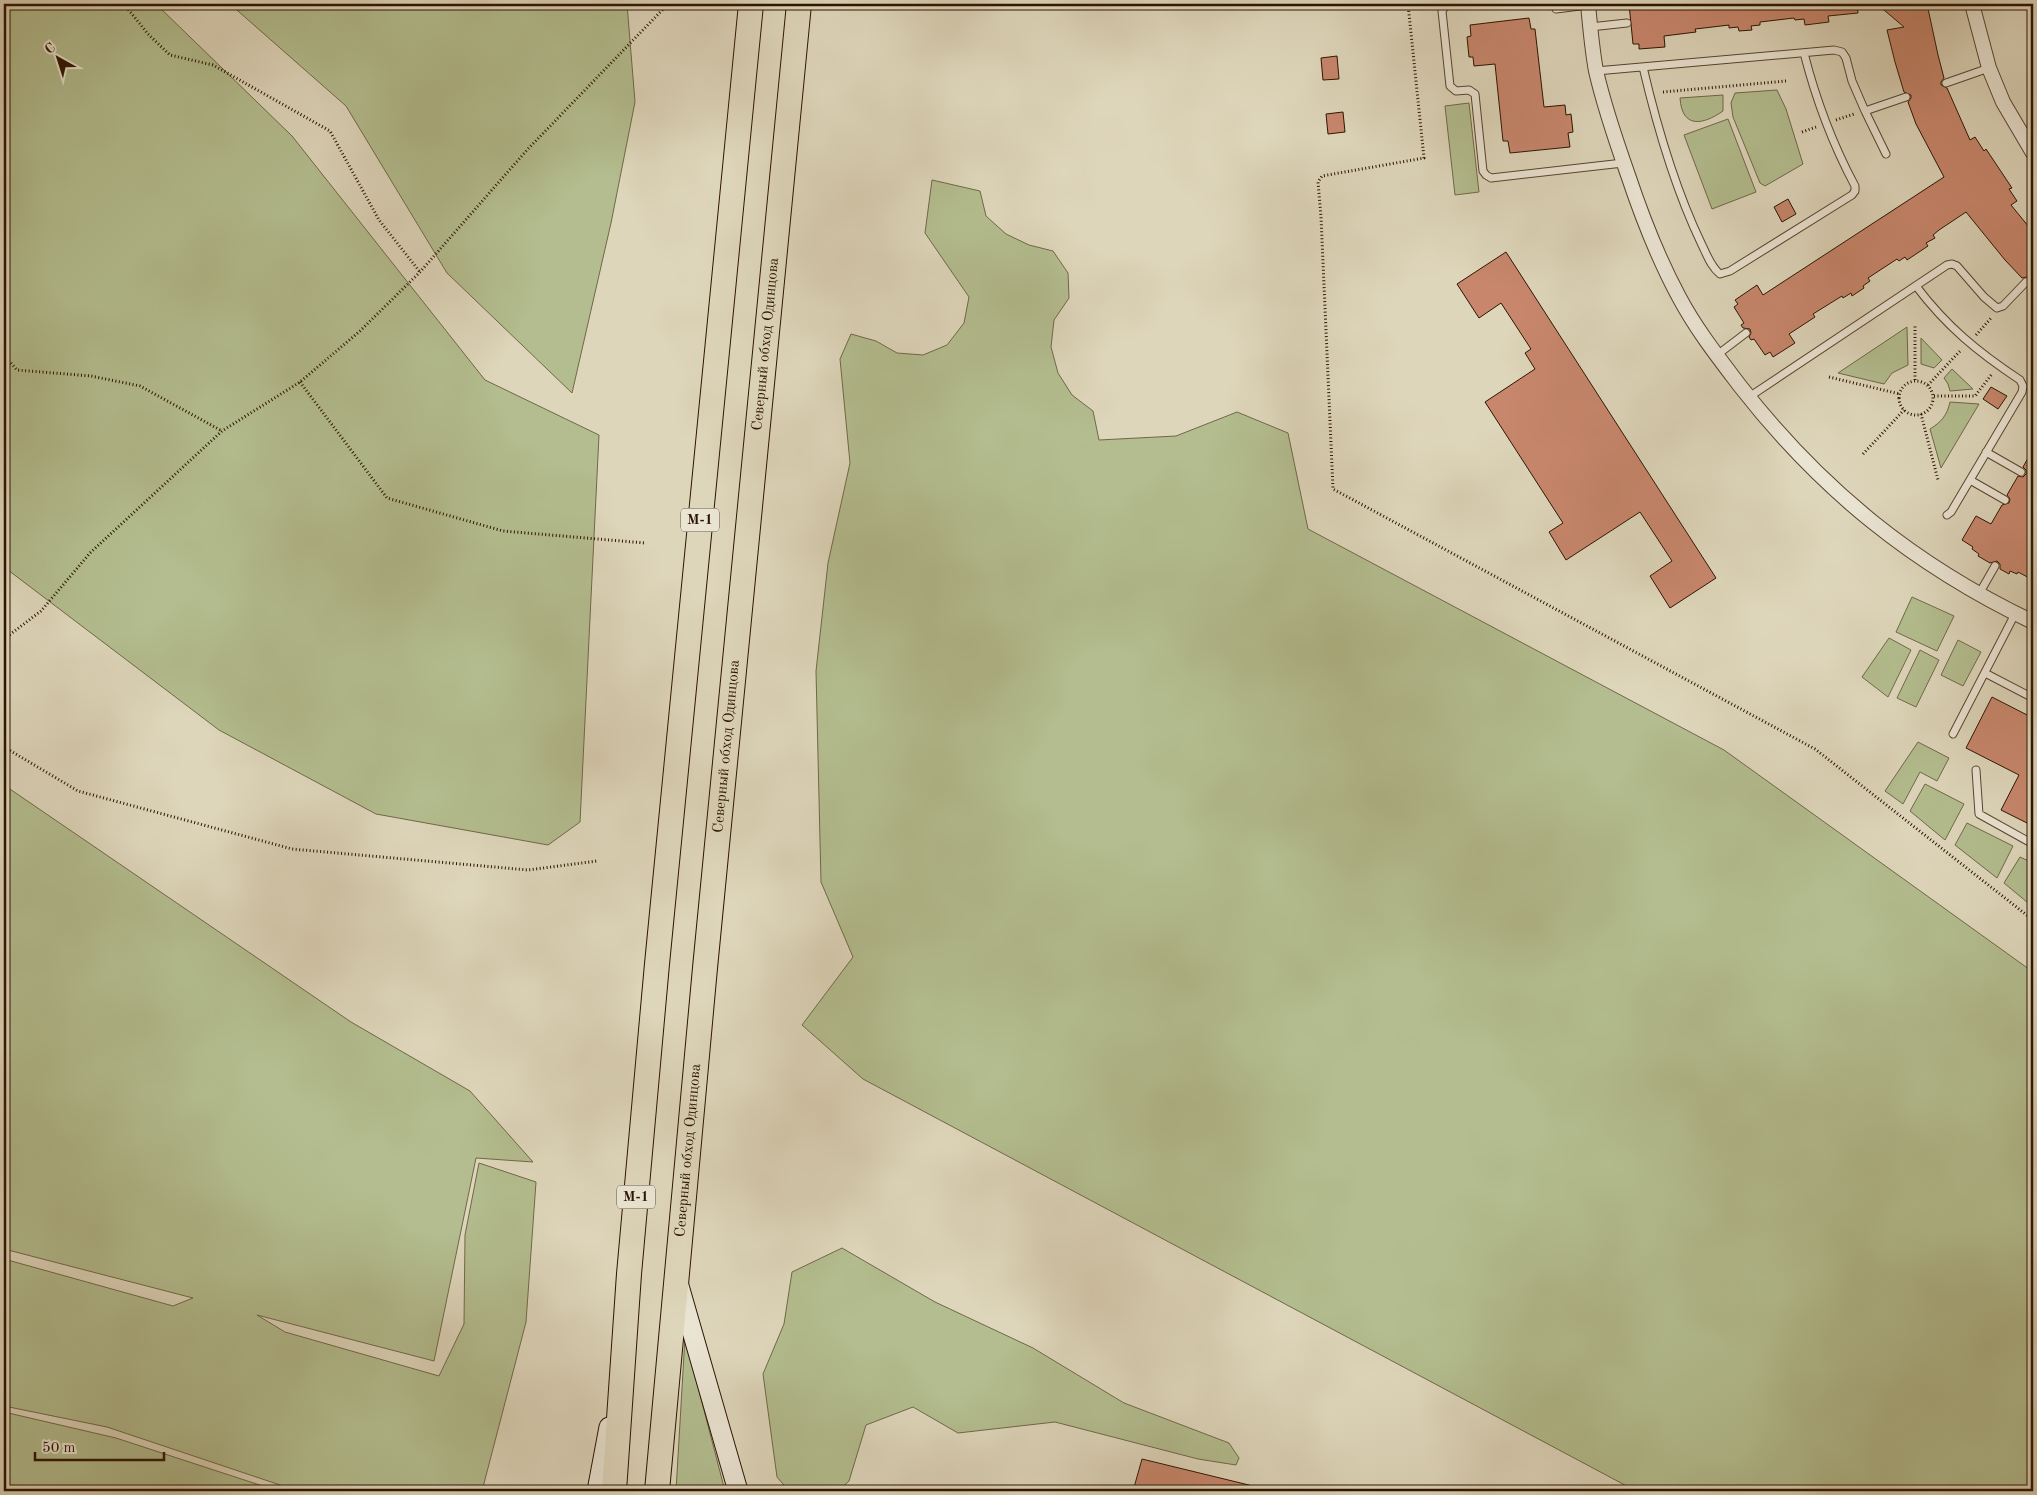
<svg xmlns="http://www.w3.org/2000/svg" width="2037" height="1495" viewBox="0 0 2037 1495" font-family="'Old Standard TT',serif">
  <rect width="100%" height="100%" fill="#ded6bb"/>
  <filter id="stains"><feTurbulence type="fractalNoise" baseFrequency=".004" numOctaves="4"/><feColorMatrix values="0 0 0 0 .2 0 0 0 0 .09 0 0 0 0 .02 0 0 0 .5 -.17"/></filter>
  <radialGradient id="worn" r=".72"><stop offset=".6" stop-color="#630" stop-opacity="0"/><stop offset="1" stop-color="#630" stop-opacity=".3"/></radialGradient>
  <path fill="#b3bd8f" stroke="#706848" d="M 4,4 L 156,4 L 292,136 L 485,380 L 599,435 L 580,822 L 548,845 L 376,814 L 219,730 L 4,567 Z
    M 230,4 L 627,4 L 635,102 L 611,223 L 572,393 L 447,273 L 346,106 Z
    M 1777,90 L 1786,109 L 1803,164 L 1765,186 L 1760,183 L 1733,117 L 1731,103 L 1735,93 Z
    M 1723,95 L 1723,111 C 1703,125 1682,129 1680,98 Z
    M 1469,103 L 1479,192 L 1455,195 L 1445,106 Z
    M 1728,119 L 1756,192 L 1712,209 L 1684,135 Z
    M 932,180 L 980,191 L 986,216 L 1006,234 L 1029,245 L 1053,251 L 1068,273 L 1069,298 L 1054,320 L 1051,347 L 1058,373 L 1072,395 L 1093,411 L 1099,440 L 1176,436 L 1237,412 L 1288,433 L 1308,529 L 1724,750 L 2033,972 L 2033,1491 L 1636,1491 L 863,1079 L 802,1025 L 853,957 L 821,882 L 816,671 L 828,563 L 850,463 L 840,359 L 851,334 L 876,341 L 897,353 L 923,355 L 947,345 L 964,323 L 969,297 L 925,233 Z
    M 1907,327 L 1908,365 L 1892,373 L 1884,384 L 1838,373 Z
    M 1921,338 L 1942,360 L 1934,368 L 1921,364 Z
    M 1952,369 L 1973,389 L 1950,391 L 1948,384 L 1944,378 Z
    M 1950,402 L 1979,404 L 1941,468 L 1930,429 C 1941,422 1947,416 1950,402 Z
    M 1912,597 L 1954,616 L 1937,651 L 1896,632 Z
    M 1889,638 L 1911,650 L 1888,697 L 1862,677 Z
    M 1958,640 L 1981,652 L 1963,686 L 1941,675 Z
    M 1920,650 L 1939,660 L 1916,707 L 1897,698 Z
    M 1918,742 L 1949,758 L 1937,781 L 1920,772 L 1903,804 L 1885,791 Z
    M 1925,784 L 1964,804 L 1945,840 L 1910,811 Z
    M 4,785 L 351,1022 L 470,1091 L 533,1162 L 476,1158 L 434,1361 L 257,1315 L 285,1332 L 439,1376 L 464,1324 L 465,1235 L 479,1163 L 536,1182 L 526,1322 L 482,1491 L 298,1491 L 107,1427 L 4,1406 L 4,1259 L 173,1306 L 193,1298 L 4,1249 Z
    M 1967,823 L 2013,846 L 1997,878 L 1955,845 Z
    M 2020,857 L 2033,863 L 2033,907 L 2004,883 Z
    M 842,1248 L 935,1302 L 1033,1348 L 1124,1403 L 1229,1443 L 1239,1458 L 1236,1465 L 1198,1459 L 1055,1422 L 958,1433 L 913,1407 L 866,1425 L 849,1481 L 838,1491 L 789,1491 L 777,1477 L 763,1374 L 784,1324 L 792,1272 Z
    M 685,1337 L 725,1491 L 676,1491 Z
    M 4,1412 L 116,1438 L 278,1491 L 4,1491 Z"/>
  <path fill="#c8876d" stroke="#2c1400" d="M 1629,4 L 1857,4 L 1858,13 L 1828,16 L 1829,22 L 1805,25 L 1804,19 L 1795,20 L 1794,18 L 1760,22 L 1760,25 L 1751,26 L 1752,30 L 1739,31 L 1738,27 L 1729,28 L 1729,25 L 1704,28 L 1695,29 L 1696,32 L 1664,36 L 1665,47 L 1639,49 L 1639,44 L 1633,44 Z
    M 1877,4 L 1927,4 L 1938,55 L 1944,78 L 1941,82 L 1941,85 L 1947,88 L 1970,140 L 1975,137 L 1984,151 L 1986,149 L 2012,188 L 2009,189 L 2017,201 L 2011,205 L 2033,232 L 2033,289 L 2030,286 L 2030,279 L 2027,277 L 2022,278 L 2005,260 L 1966,212 L 1939,230 L 1933,235 L 1935,238 L 1926,243 L 1928,246 L 1907,260 L 1905,257 L 1899,261 L 1897,259 L 1868,278 L 1870,281 L 1863,286 L 1864,288 L 1852,296 L 1851,293 L 1843,298 L 1842,296 L 1813,314 L 1815,317 L 1789,334 L 1795,343 L 1773,357 L 1770,352 L 1765,355 L 1754,339 L 1751,340 L 1749,337 L 1751,333 L 1750,329 L 1743,328 L 1741,325 L 1744,323 L 1734,307 L 1738,304 L 1735,300 L 1757,285 L 1763,295 L 1944,177 L 1916,124 L 1908,102 L 1911,98 L 1911,95 L 1904,92 L 1895,62 L 1887,30 L 1904,27 Z
    M 1529,18 L 1531,29 L 1535,29 L 1544,107 L 1565,105 L 1566,115 L 1571,114 L 1573,132 L 1568,133 L 1570,147 L 1510,153 L 1508,141 L 1503,141 L 1495,64 L 1474,66 L 1473,57 L 1469,57 L 1467,37 L 1471,36 L 1470,25 Z
    M 1337,56 L 1339,79 L 1323,80 L 1321,58 Z
    M 1343,112 L 1345,132 L 1328,134 L 1326,114 Z
    M 1788,199 L 1796,214 L 1782,222 L 1774,207 Z
    M 1506,252 L 1716,578 L 1670,608 L 1650,576 L 1672,561 L 1640,512 L 1566,560 L 1549,532 L 1563,523 L 1485,402 L 1535,369 L 1525,353 L 1531,349 L 1501,303 L 1479,318 L 1457,284 Z
    M 1991,387 L 2007,396 L 1998,409 L 1983,399 Z
    M 2033,449 L 2033,580 L 2018,572 L 2017,574 L 2010,571 L 2009,574 L 2000,569 L 2000,564 L 1997,561 L 1990,563 L 1978,556 L 1979,554 L 1972,549 L 1973,547 L 1962,540 L 1976,516 L 1991,524 L 2002,505 L 2009,503 L 2010,499 L 2007,495 L 2018,476 L 2023,477 L 2026,474 L 2026,470 L 2023,467 Z
    M 1992,697 L 2033,718 L 2033,826 L 2001,810 L 2019,775 L 1966,748 Z
    M 1142,1459 L 1253,1486 L 1252,1491 L 1133,1491 Z"/>
  <g fill="none" stroke-linecap="round" stroke-linejoin="round">
    <defs>
      <path id="lane" d="M 1447,4 L 1442,11 L 1450,86 L 1456,91 L 1469,90 L 1475,94 L 1483,171 L 1486,175 L 1491,178 L 1623,163
        M 1556,9 L 1588,5
        M 1590,27 L 1627,23
        M 1643,67 C 1657,127 1675,189 1702,245 C 1707,255 1711,267 1720,274 L 1730,271 L 1852,195 L 1855,191 L 1855,186 C 1832,143 1816,100 1804,53
        M 1596,71 L 1834,50 L 1842,52 L 1846,58 L 1852,81 L 1865,111 L 1906,97
        M 1946,83 L 1989,68
        M 1865,111 L 1886,154
        M 1916,286 C 1947,327 1978,352 2020,380 L 2023,386 L 2022,392 L 1951,512 L 1947,515
        M 1717,355 L 1746,333
        M 1749,397 L 1947,265 L 1952,264 L 1957,266 L 1984,297 L 1997,308 L 2003,306 L 2026,282
        M 1986,452 L 2021,472
        M 1970,480 L 2005,500
        M 1979,594 L 1995,566
        M 2027,620 L 2033,608
        M 1985,673 L 2033,698
        M 1953,734 L 2015,614
        M 1976,770 L 1979,814 L 2033,844"/>
      <path id="street" d="M 1588,4 C 1590,26 1592,49 1596,71 C 1604,106 1616,141 1628,175 C 1642,217 1658,258 1679,297 C 1696,329 1718,357 1740,386 C 1821,490 1914,565 2033,622
        M 1972,4 L 1989,68 L 2003,102 L 2033,153"/>
      <path id="secondary" d="M 679,1286 L 738,1491
        M 597,1491 L 609,1427"/>
      <g id="highway">
        <path d="M 614,1491 L 629,1274 L 657,964 L 751,4"/>
        <path id="s1" d="M 657,1491 L 705,968 L 799,4"/>
      </g>
    </defs>
    <use href="#lane" stroke="#58442f" stroke-width="9"/>
    <use href="#street" stroke="#58442f" stroke-width="16"/>
    <use href="#secondary" stroke="#2c1400" stroke-width="21"/>
    <use href="#highway" stroke="#2c1400" stroke-width="26"/>
    <path stroke="#2c1400" stroke-width="3" stroke-dasharray="1 2.5" stroke-linecap="butt" d="M 124,4 L 148,34 L 170,55 L 213,65 L 330,131 L 379,220 L 420,272
      M 1408,4 L 1424,158 L 1322,176 L 1318,182 L 1321,217 L 1333,489 L 1815,749 L 2033,920
      M 1663,92 L 1786,81
      M 1836,120 L 1854,114
      M 1802,132 L 1816,127
      M 1976,335 L 1992,317
      M 4,355 L 17,370 L 91,376 L 140,386 L 222,431
      M 1829,377 L 1900,394
      M 1915,380 L 1915,325
      M1899 398a17 17 0 1 1 34 0a17 17 0 1 1-34 0Z
      M 300,382 L 387,498 L 503,531 L 645,543
      M 1928,385 L 1961,350
      M 1934,396 L 1975,396 L 1992,374
      M 1921,414 L 1938,480
      M 1863,454 L 1904,410
      M 4,639 L 41,611 L 90,553 L 222,431 L 300,382 L 360,331 L 420,272 L 527,150 L 668,4
      M 4,747 L 78,791 L 292,849 L 528,870 L 597,861
      M 4,1408 L 4,1406"/>
    <use href="#lane" stroke="#eae4d3" stroke-width="7"/>
    <use href="#street" stroke="#eae4d3" stroke-width="14"/>
    <use href="#secondary" stroke="#eae4d3" stroke-width="19"/>
    <use href="#highway" stroke="#ded6bb" stroke-width="24"/>
  </g>
  <g text-anchor="middle" dominant-baseline="central" stroke-width="4" stroke-linejoin="round" paint-order="stroke">
    <g fill="#eae4d3" stroke="#65523f" stroke-width="1">
      <rect x="681" y="508.5" width="38" height="23" rx="4"/>
      <rect x="617" y="1185.5" width="38" height="23" rx="4"/>
    </g>
    <g font-size="14" font-weight="bold" fill="#2c1400">
      <text x="700" y="520">М-1</text>
      <text x="636" y="1197">М-1</text>
    </g>
    <g font-size="15" fill="#2c1400" stroke="#eae4d3">
      <text stroke="none"><textPath href="#s1" startOffset="1152">Северный обход Одинцова</textPath></text>
      <text stroke="none"><textPath href="#s1" startOffset="748">Северный обход Одинцова</textPath></text>
      <text stroke="none"><textPath href="#s1" startOffset="342">Северный обход Одинцова</textPath></text>
    </g>
  </g>
  <rect width="2037" height="1495" fill="none" stroke="#ded6bb" stroke-width="20"/>
  <rect x="5" y="5" width="2027" height="1485" fill="none" stroke="#2c1400" stroke-width="2.5"/>
  <rect x="10" y="10" width="2017" height="1475" fill="none" stroke="#2c1400"/>
  <g transform="translate(58 58) rotate(321)" stroke="#eae4d3" stroke-width="4" paint-order="stroke">
  <path d="M0-4L9 19L0 12L-9 19Z" fill="#2c1400"/>
  <text y="-8" font-size="14" font-weight="bold" text-anchor="middle" fill="#2c1400">С</text>
  </g>
  <path d="M35 1452v8h129v-8" fill="none" stroke="#2c1400" stroke-width="2.5"/>
  <text x="42" y="1452" font-size="15" fill="#2c1400" stroke="#eae4d3" stroke-width="4" paint-order="stroke">50 m</text>
  <rect width="100%" height="100%" filter="url(#stains)"/>
  <rect width="100%" height="100%" fill="url(#worn)"/>
</svg>
